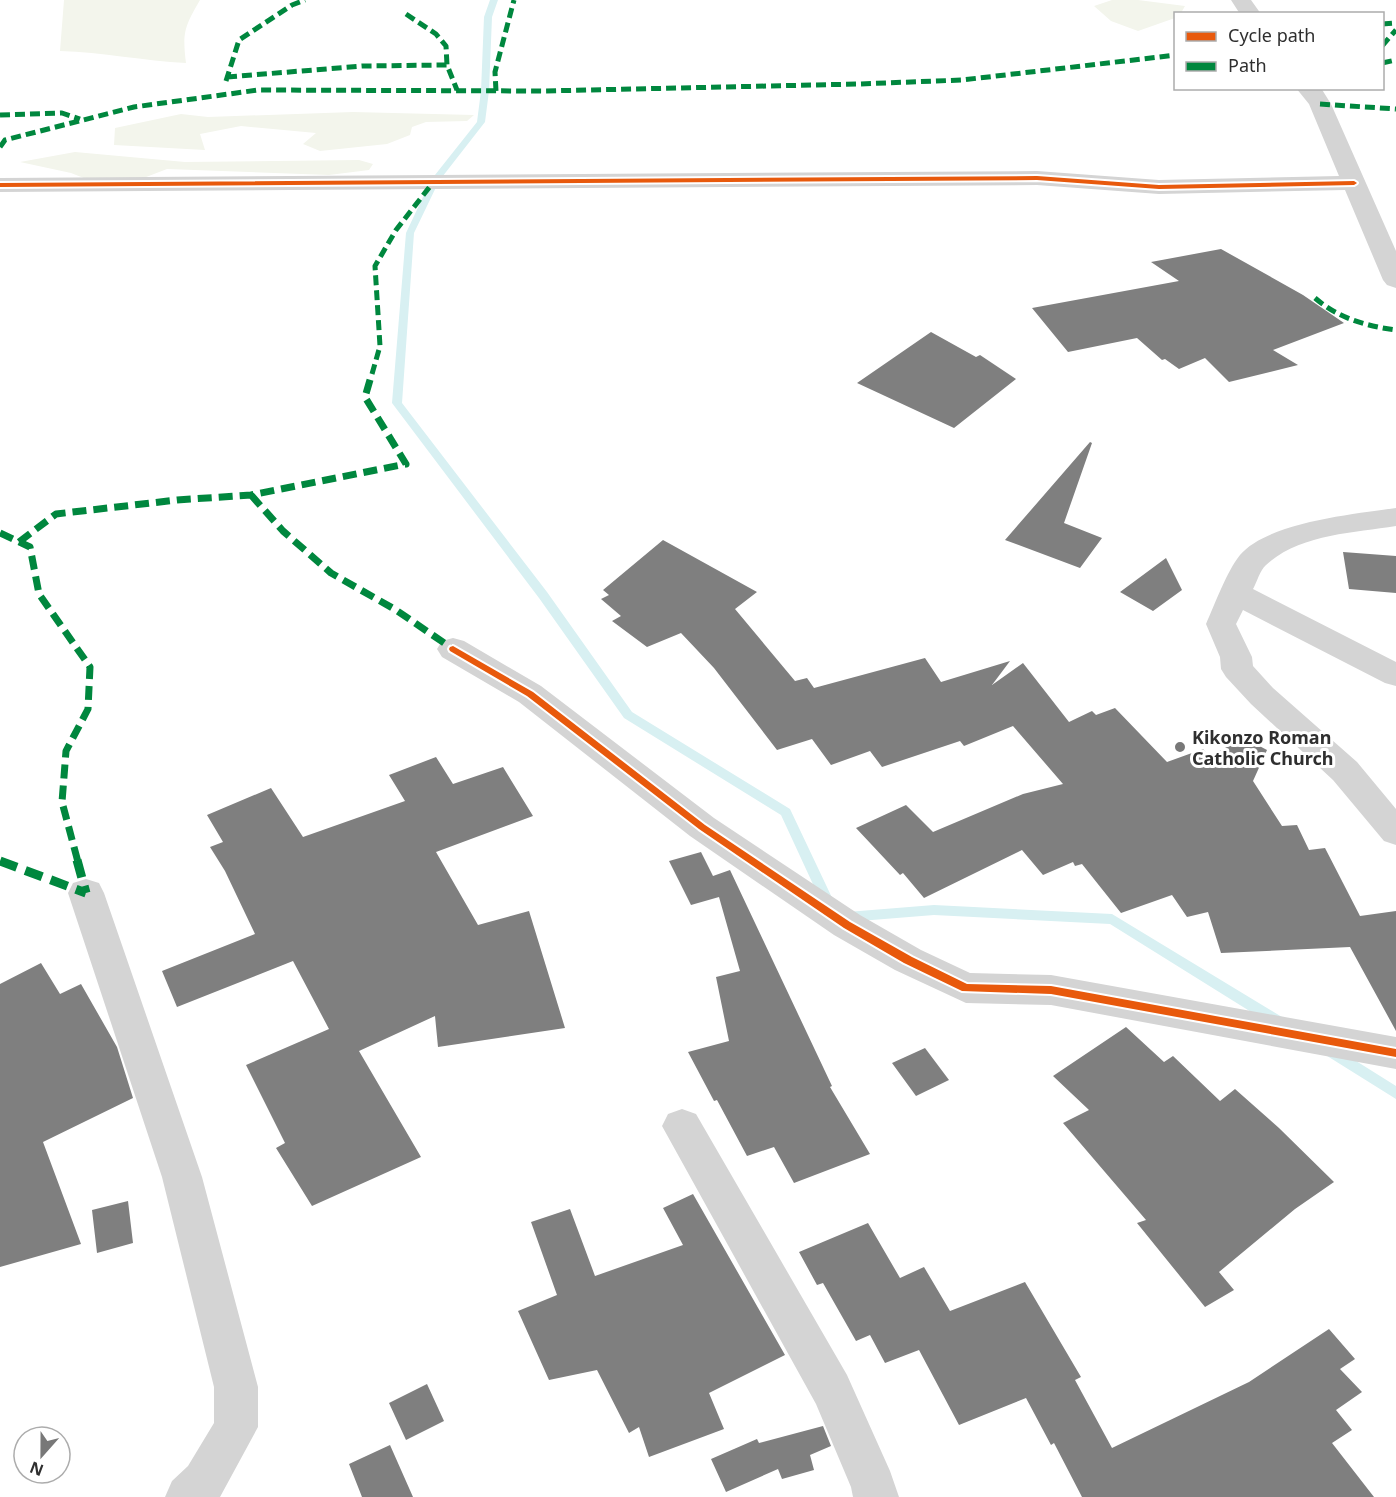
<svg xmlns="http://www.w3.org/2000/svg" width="1396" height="1497" viewBox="0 0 1396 1497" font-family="'Noto Sans',sans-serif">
  <rect width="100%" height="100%" fill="#fff"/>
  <path fill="#f3f5ec" d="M 64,0 L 200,0 C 185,26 182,32 186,63 C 144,61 102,52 60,51 Z
    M 1112,0 L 1138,0 L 1185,6 L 1181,13 L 1176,14 L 1175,18 L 1138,31 L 1111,21 L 1094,6 Z
    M 353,112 L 474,115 L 467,121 L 426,122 L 412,127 L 410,135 L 387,144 L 320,151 L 303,144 L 316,133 L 241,126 L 200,134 L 205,150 L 114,145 L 115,128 L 181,114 L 208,117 Z
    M 75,152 L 185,162 L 359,160 L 373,164 L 369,170 L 329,175 L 167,169 L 141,179 L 94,182 L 71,173 L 20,162 Z"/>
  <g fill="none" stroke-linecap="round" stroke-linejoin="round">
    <path fill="#d8f0f2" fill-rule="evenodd" d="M 490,0 L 498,0 L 492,17 L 489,91 L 485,122 L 439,181 L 414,233 L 402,403 L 547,592 L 632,712 L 790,809 L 835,904 L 834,908 L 824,908 L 781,815 L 624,718 L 539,598 L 392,403 L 406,233 L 431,180 L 477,122 L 481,91 L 484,17 Z
      M 934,905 L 1112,914 L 1282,1017 L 1284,1021 L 1282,1025 L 1277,1027 L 1272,1025 L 1110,924 L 934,915 L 847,922 L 842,921 L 840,917 L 842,913 L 847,912 Z
      M 1329,1044 L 1396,1086 L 1396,1099 L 1324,1054 L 1322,1050 L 1324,1046 Z"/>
  </g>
  <path fill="#7f7f7f" d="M 1221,249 L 1303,295 L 1344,323 L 1273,350 L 1298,365 L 1229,382 L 1205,358 L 1179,369 L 1165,359 L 1162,360 L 1137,338 L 1068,352 L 1032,308 L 1179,281 L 1151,262 Z
    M 931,332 L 976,357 L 980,355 L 1016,379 L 954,428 L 857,383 Z
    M 1090,442 L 1092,443 L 1064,523 L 1102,538 L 1080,568 L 1005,540 Z
    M 663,540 L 757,592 L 735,609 L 795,681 L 807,678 L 814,688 L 925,658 L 941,682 L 1010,661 L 992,685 L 1023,663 L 1069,722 L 1092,711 L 1096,715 L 1115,708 L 1167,762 L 1203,749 L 1209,756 L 1241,740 L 1252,742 L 1267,750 L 1253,781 L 1282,826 L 1297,825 L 1309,850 L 1325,848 L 1360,916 L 1396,911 L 1396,1031 L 1350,947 L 1221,953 L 1208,912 L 1187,917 L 1172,895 L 1121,913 L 1082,864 L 1075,866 L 1073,862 L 1043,875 L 1022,850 L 924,898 L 903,873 L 900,875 L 856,828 L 906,805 L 933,832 L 1023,794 L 1063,784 L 1013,726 L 964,746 L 960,741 L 882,767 L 870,751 L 831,765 L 812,739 L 777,750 L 714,668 L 681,633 L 647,647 L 612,621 L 621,616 L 601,599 L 609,595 L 603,590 Z
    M 1343,552 L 1396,556 L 1396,593 L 1349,589 Z
    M 1166,558 L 1182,590 L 1153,611 L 1120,592 Z
    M 436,757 L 453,784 L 503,767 L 533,816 L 436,852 L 478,925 L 529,911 L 565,1028 L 438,1047 L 435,1016 L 359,1051 L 421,1157 L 312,1206 L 276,1148 L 285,1143 L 246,1065 L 329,1029 L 293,961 L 177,1007 L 162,971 L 255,934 L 225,871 L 210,847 L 223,842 L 207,815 L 271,788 L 303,837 L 405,801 L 389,775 Z
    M 701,852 L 713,876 L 730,870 L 832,1086 L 830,1087 L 870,1154 L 794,1183 L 774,1147 L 747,1156 L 717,1100 L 714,1101 L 688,1052 L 729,1041 L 716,977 L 740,971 L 719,897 L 691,905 L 669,861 Z
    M 41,963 L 60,994 L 81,984 L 117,1047 L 133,1098 L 43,1142 L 81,1244 L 0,1267 L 0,984 Z
    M 1126,1027 L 1164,1062 L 1173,1056 L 1220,1101 L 1235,1089 L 1279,1128 L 1334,1182 L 1295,1209 L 1219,1272 L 1234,1290 L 1205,1307 L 1137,1223 L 1146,1220 L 1063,1123 L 1089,1110 L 1053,1076 Z
    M 925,1048 L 949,1080 L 916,1096 L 892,1063 Z
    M 693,1194 L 785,1355 L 709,1393 L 724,1429 L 649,1457 L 639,1427 L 629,1433 L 597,1370 L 549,1380 L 518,1311 L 557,1295 L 531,1222 L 570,1209 L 595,1276 L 683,1245 L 663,1208 Z
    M 128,1201 L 133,1243 L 97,1253 L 92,1210 Z
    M 868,1223 L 900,1278 L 924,1267 L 950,1311 L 1025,1282 L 1081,1377 L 1075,1380 L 1112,1448 L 1249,1382 L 1329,1329 L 1355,1359 L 1340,1369 L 1362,1392 L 1336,1410 L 1352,1430 L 1332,1443 L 1374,1497 L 1082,1497 L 1054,1443 L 1051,1445 L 1026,1398 L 959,1425 L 919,1350 L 885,1363 L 870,1335 L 856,1341 L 823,1283 L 817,1285 L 799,1252 Z
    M 427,1384 L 444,1421 L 406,1440 L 389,1403 Z
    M 823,1426 L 831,1446 L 810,1455 L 814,1470 L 782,1479 L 778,1469 L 726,1492 L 711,1459 L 757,1439 L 759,1443 Z
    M 390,1445 L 413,1497 L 362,1497 L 349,1464 Z"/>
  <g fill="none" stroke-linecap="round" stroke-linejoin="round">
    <path fill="#d4d4d4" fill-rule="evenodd" d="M 1231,0 L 1251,0 L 1261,14 L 1240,14 Z
      M 1296,88 L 1321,88 L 1331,104 L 1396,251 L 1396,288 L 1387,285 L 1383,280 L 1345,190 L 1159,194 L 1037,185 L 0,192 L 0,178 L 1037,171 L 1159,180 L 1339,176 L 1309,104 Z
      M 1396,508 L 1396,526 C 1353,533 1300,534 1266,565 C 1260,570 1257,582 1253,589 L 1396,662 L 1396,686 L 1385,683 L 1243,610 L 1236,624 L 1252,657 L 1253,666 L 1273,688 L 1357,762 L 1396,809 L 1396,845 L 1384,841 L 1333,780 L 1251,704 L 1226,677 L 1221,669 L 1220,657 L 1206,624 C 1215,604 1227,571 1240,555 C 1268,522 1355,514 1396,508 Z
      M 453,638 L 464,641 L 541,686 L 714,818 L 860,915 L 921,950 L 970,973 L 1051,975 L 1396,1037 L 1396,1069 L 1051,1005 L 966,1003 L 895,970 L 834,935 L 690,836 L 519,702 L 442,657 L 437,649 L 442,641 Z
      M 86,879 L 99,883 L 104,893 L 202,1177 L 258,1387 L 258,1427 L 220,1497 L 165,1497 L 172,1481 L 188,1466 L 214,1423 L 214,1387 L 162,1177 L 68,893 L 73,883 Z
      M 682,1109 L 696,1114 L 847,1375 L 890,1471 L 899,1497 L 853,1497 L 851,1487 L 816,1404 L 662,1126 L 668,1114 Z"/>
    <path stroke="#00873e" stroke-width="5" stroke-dasharray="10 5" stroke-linecap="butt" d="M 406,14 L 436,34 L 446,46 L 447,65
      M 1382,24 L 1396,23
      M 1382,46 L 1396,30
      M 1382,63 L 1396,60
      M 227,77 L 363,66 L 447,65 L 457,90
      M 226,81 L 239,40 L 292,5 L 305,0
      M 496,91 L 495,72 L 514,0
      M 1320,104 L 1396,109
      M 0,115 L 62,113 L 80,119
      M 0,147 L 5,140 L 134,107 L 258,90 L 543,91 L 859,84 L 962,80 L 1176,55
      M 1315,298 C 1338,318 1366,326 1396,330
      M 372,374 L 380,346 L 375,266 L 396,230 L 435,180"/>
    <path stroke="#00873e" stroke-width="7" stroke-dasharray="14 7" stroke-linecap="butt" d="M 251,495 L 283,531 L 331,573 L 396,610 L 453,649
      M 0,533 L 30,547 L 39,594 L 90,667 L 88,709 L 66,751 L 62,802 L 78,862
      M 19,542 L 56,514 L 177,500 L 251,495 L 406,464 L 365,397 L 372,373"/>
    <path stroke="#00873e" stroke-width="9" stroke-dasharray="18 9" stroke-linecap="butt" d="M 77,860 L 86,893
      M 0,861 L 86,893"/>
    <defs>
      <path id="cycleway" d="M 1037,176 L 1159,185 L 1354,181 L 1357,183 L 1354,185 L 1159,189 L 1037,180 L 0,187 L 0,183 Z
        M 453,646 L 533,692 L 705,825 L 850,922 L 912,957 L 967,984 L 1051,986 L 1396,1049 L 1396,1057 L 1051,994 L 962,991 L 904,963 L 844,928 L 699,829 L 527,696 L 450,651 L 449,649 L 450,647 Z"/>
    </defs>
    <use href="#cycleway" stroke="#fff" stroke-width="4"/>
    <use href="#cycleway" fill="#e8590c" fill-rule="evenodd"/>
  </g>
  <circle fill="#787878" stroke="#fff" stroke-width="2" cx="1180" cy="747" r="6"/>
  <g text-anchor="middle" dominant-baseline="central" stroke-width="6" stroke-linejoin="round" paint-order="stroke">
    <g font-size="18" font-weight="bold" fill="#2f2f2f" stroke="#fff" text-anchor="start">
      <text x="1192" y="737">Kikonzo Roman<tspan x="1192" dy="21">Catholic Church</tspan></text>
    </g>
  </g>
  <rect x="1174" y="12" width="210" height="78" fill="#ffffff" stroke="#acacac" stroke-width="1.5"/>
  <rect x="1186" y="32" width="30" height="9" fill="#e8590c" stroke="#acacac" stroke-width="1.5"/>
  <text x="1228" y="42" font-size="18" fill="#2f2f2f">Cycle path</text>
  <rect x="1186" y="62" width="30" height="9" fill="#00873e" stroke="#acacac" stroke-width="1.5"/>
  <text x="1228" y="72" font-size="18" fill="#2f2f2f">Path</text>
  <g transform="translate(42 1455) rotate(201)"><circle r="28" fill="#ffffff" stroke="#acacac" stroke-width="1.5"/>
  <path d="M0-4.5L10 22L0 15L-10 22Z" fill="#787878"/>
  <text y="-9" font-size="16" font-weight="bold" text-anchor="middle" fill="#2f2f2f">N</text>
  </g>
</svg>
